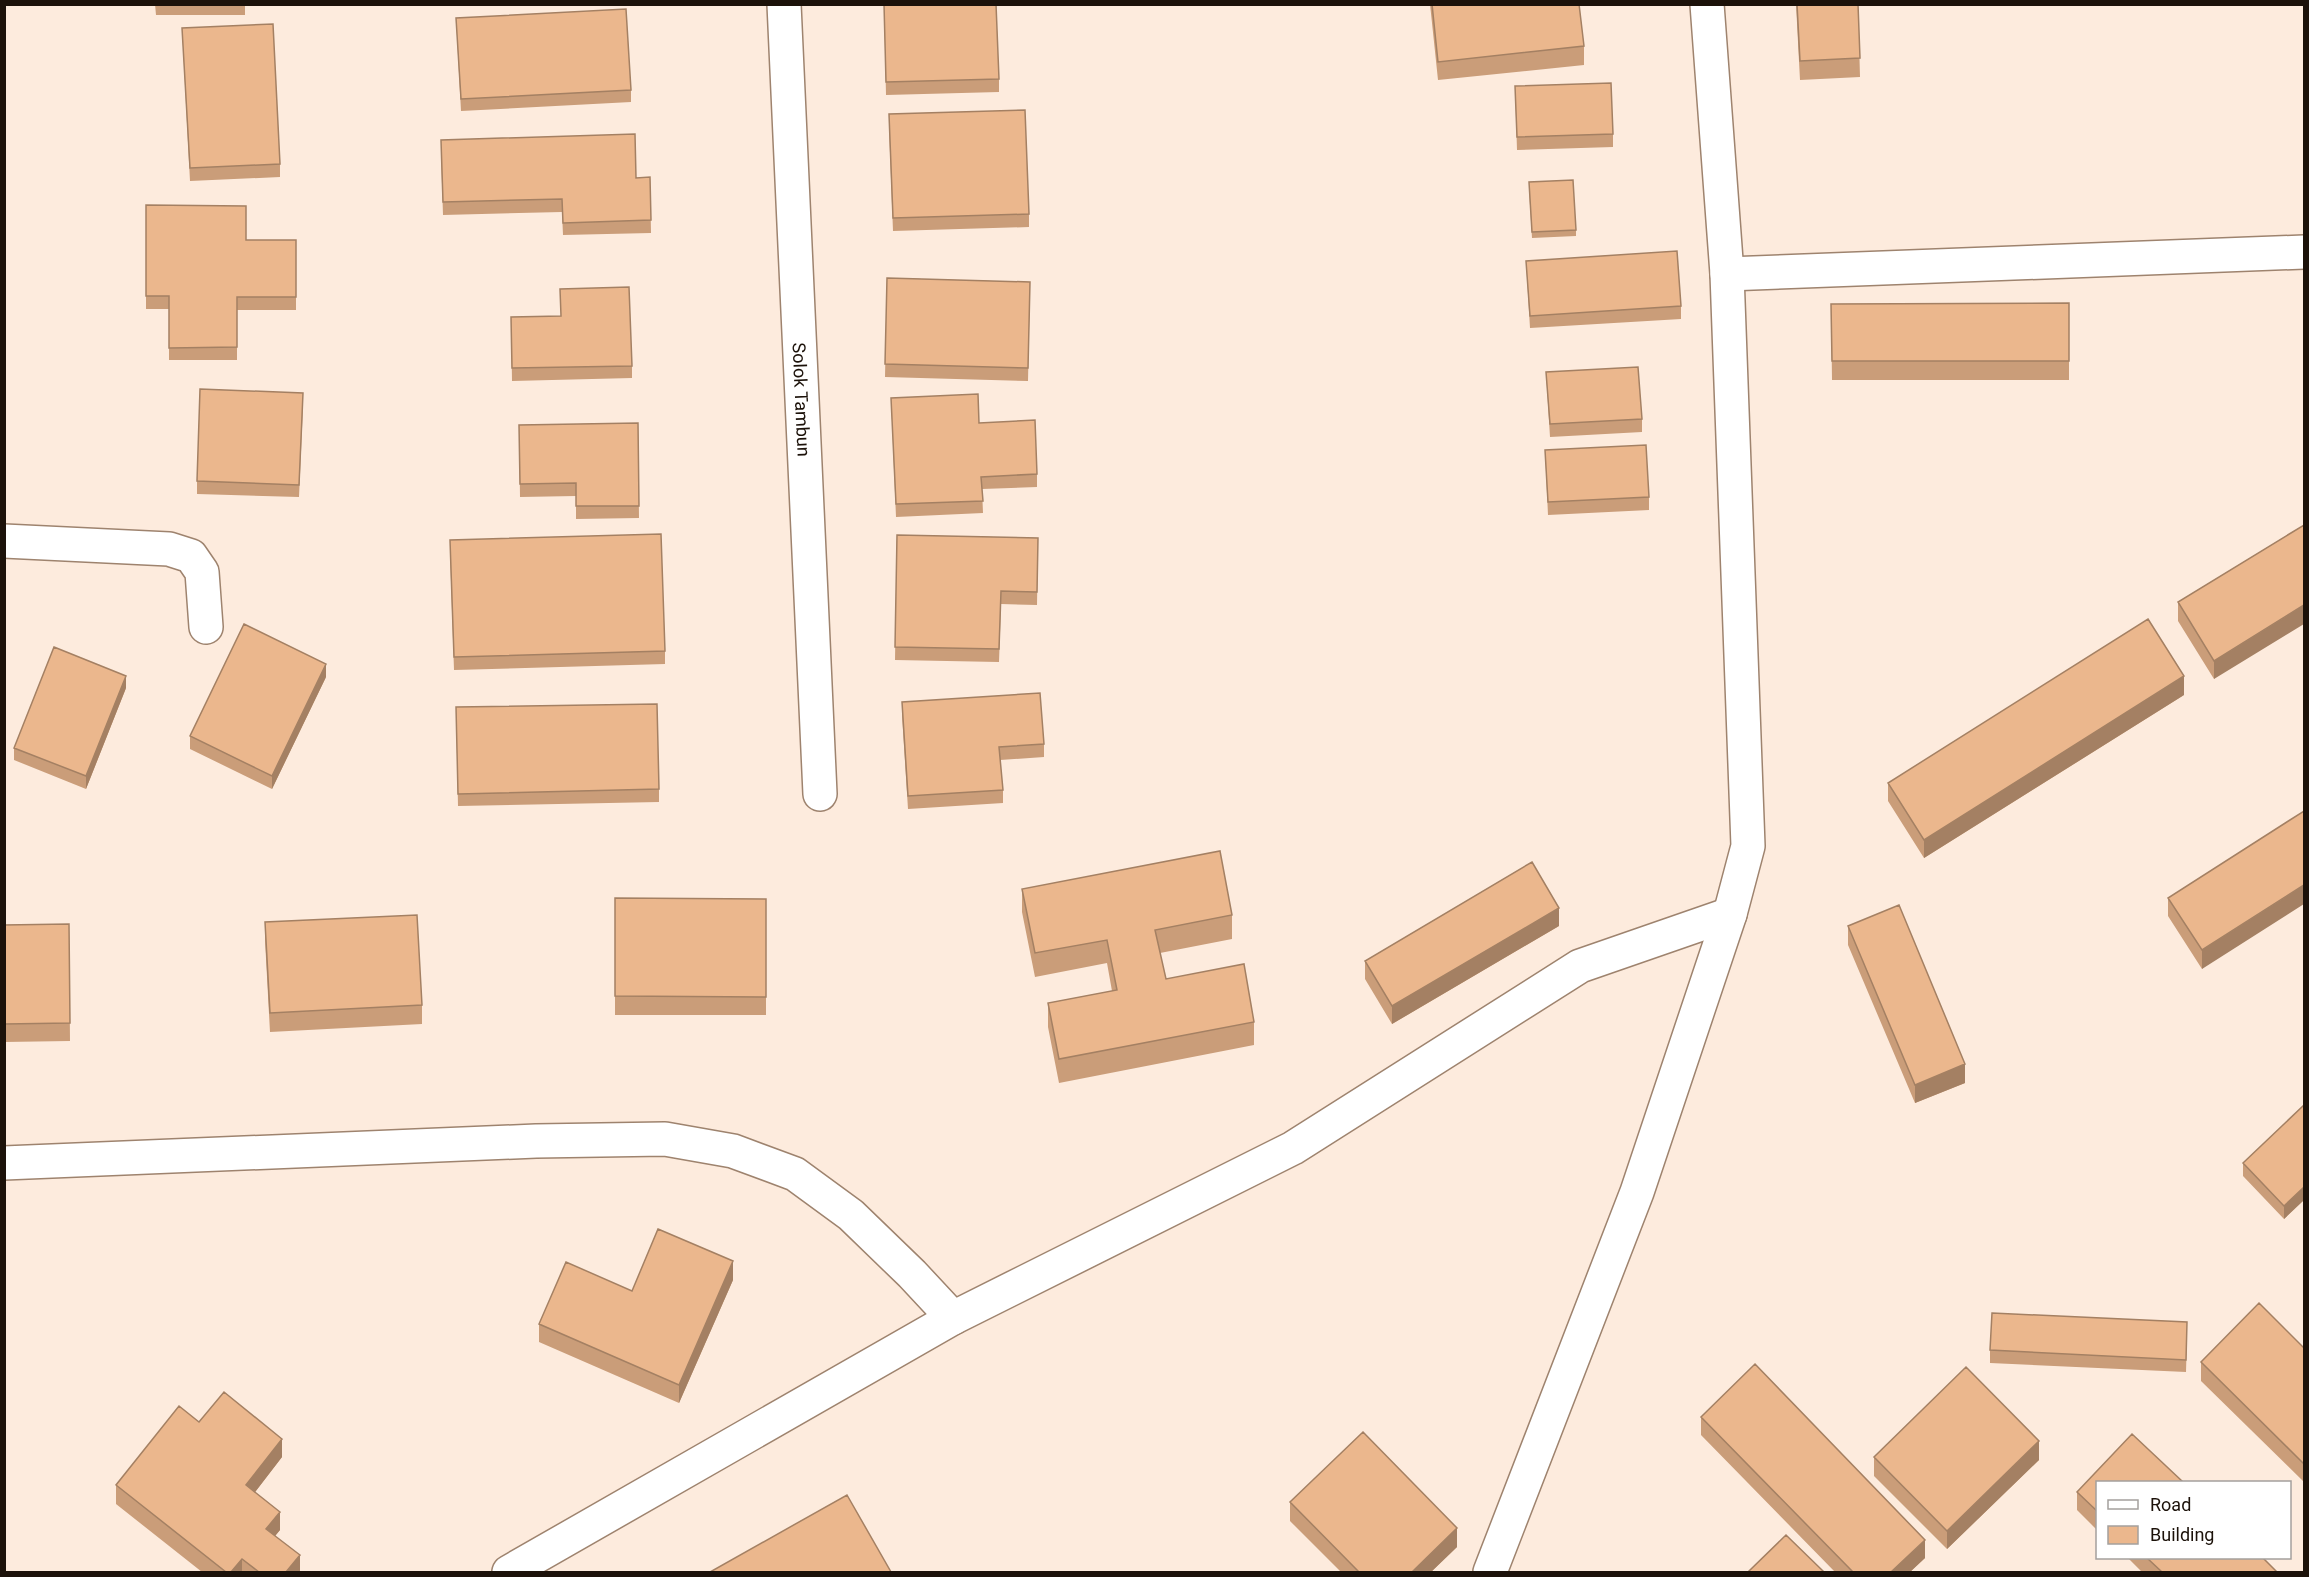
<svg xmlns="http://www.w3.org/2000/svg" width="2309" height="1577" viewBox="0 0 2309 1577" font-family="Roboto,sans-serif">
  <rect width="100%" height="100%" fill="#fdebdd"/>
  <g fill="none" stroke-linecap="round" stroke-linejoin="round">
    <defs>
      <g id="minor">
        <path id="s1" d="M 784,4 L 820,794"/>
        <path d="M 1727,274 L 2304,252"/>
        <path d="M 4,541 L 169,549 L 191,556 L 202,572 L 206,627"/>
        <path d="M 4,1163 L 536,1141 L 665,1139 L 733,1151 L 795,1174 L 851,1215 L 912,1274 L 953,1318"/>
        <path d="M 509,1572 L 953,1318 L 1293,1148 L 1580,966 L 1730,914"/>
        <path d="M 1490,1572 L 1637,1192 L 1730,914 L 1748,846 L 1727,274 L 1707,4"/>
      </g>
    </defs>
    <use href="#minor" stroke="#9e836e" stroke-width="36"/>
    <use href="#minor" stroke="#fff" stroke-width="33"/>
  </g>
  <path fill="#ca9d79" d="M 155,4 L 245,4 L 245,15 L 156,15 Z
    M 884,4 L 999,79 L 999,92 L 886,95 Z
    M 1430,4 L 1579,4 L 1584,46 L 1584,65 L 1438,80 Z
    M 1796,4 L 1858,4 L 1860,77 L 1800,80 Z
    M 456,18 L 631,90 L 631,102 L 461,111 Z
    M 182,28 L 280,164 L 280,177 L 190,181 Z
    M 1515,86 L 1613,134 L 1613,147 L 1517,150 Z
    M 889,127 L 1029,214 L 1029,227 L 893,231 Z
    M 441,153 L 636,178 L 650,177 L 651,233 L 563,235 L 562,212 L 443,215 Z
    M 1529,189 L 1576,230 L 1576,236 L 1532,238 Z
    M 146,205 L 246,240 L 296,240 L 296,310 L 237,310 L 237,360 L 169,360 L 169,309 L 146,309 Z
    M 1526,261 L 1681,306 L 1681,319 L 1530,328 Z
    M 887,278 L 1030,282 L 1028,381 L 885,377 Z
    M 2069,303 L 2069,380 L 1832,380 L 1831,304 Z
    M 511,317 L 632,366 L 632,378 L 512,381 Z
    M 1546,372 L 1642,419 L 1642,432 L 1550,437 Z
    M 891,398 L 979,423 L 1037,474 L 1037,487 L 982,489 L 983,513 L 896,517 Z
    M 303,406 L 299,497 L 197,494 L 197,481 Z
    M 638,423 L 639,518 L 576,519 L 576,496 L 520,497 L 519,425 Z
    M 1545,450 L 1649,497 L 1649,510 L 1548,515 Z
    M 2304,525 L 2214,679 L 2178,621 L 2178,602 Z
    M 897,535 L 1038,538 L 1037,605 L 1001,604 L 999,662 L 895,660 Z
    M 450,552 L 665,651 L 665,664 L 454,670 Z
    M 326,677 L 272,789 L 190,749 L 190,736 Z
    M 126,688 L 86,789 L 14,760 L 14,748 Z
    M 2184,695 L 1924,858 L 1888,801 L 1888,783 Z
    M 902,702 L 1044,744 L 1044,757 L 1000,760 L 1003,790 L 1003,803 L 908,809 L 902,715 Z
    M 456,707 L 659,789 L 659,802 L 458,806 Z
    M 2304,811 L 2202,969 L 2168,916 L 2168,898 Z
    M 1022,889 L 1232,915 L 1232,939 L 1160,953 L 1166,979 L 1254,1022 L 1254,1045 L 1059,1083 L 1048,1027 L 1048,1003 L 1112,991 L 1107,963 L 1035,977 L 1022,912 Z
    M 615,898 L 766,899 L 766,1015 L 615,1015 Z
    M 265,922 L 422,1005 L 422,1024 L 270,1032 L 265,940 Z
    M 69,924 L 70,1041 L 4,1042 L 4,925 Z
    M 1559,926 L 1392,1024 L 1365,979 L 1365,961 Z
    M 1848,926 L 1965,1083 L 1915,1103 L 1848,945 Z
    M 2304,1105 L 2304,1200 L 2284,1219 L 2243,1176 L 2243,1163 Z
    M 733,1280 L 679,1403 L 539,1342 L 539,1324 L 632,1291 Z
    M 2187,1335 L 2186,1372 L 1990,1363 L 1990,1350 Z
    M 2304,1348 L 2304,1482 L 2201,1381 L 2201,1362 Z
    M 1701,1417 L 1925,1558 L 1910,1572 L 1835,1572 L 1701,1435 Z
    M 199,1422 L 282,1457 L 255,1492 L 280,1530 L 275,1536 L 300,1572 L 202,1572 L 116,1504 L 116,1485 Z
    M 1874,1457 L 2039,1460 L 1947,1549 L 1874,1476 Z
    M 2097,1482 L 2097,1530 L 2077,1510 L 2077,1492 Z
    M 1290,1502 L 1457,1547 L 1431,1572 L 1341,1572 L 1290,1521 Z
    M 2127,1557 L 2262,1557 L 2277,1572 L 2142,1572 Z"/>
  <path fill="#a48063" d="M 2304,605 L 2304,624 L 2214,679 L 2214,661 Z
    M 326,664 L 326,677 L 272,789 L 272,776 Z
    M 126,676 L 126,688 L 86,789 L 86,776 Z
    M 2184,676 L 2184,695 L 1924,858 L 1924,840 Z
    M 2304,885 L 2304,904 L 2202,969 L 2202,950 Z
    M 1559,908 L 1559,926 L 1392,1024 L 1392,1006 Z
    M 1965,1064 L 1965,1083 L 1915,1103 L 1915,1085 Z
    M 2304,1187 L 2304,1200 L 2284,1219 L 2284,1206 Z
    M 733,1261 L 733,1280 L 679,1403 L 679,1385 Z
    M 282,1439 L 282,1457 L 246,1504 L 246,1485 Z
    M 2039,1441 L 2039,1460 L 1947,1549 L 1947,1531 Z
    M 280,1512 L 280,1530 L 266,1547 L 266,1529 Z
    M 1457,1528 L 1457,1547 L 1431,1572 L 1412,1572 Z
    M 1925,1540 L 1925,1558 L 1910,1572 L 1891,1572 Z
    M 300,1555 L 300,1572 L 286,1572 Z
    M 242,1559 L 242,1572 L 231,1572 Z"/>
  <path fill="#ebb78d" stroke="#a48063" stroke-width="1.5" d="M 884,4 L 996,4 L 999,79 L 886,82 Z
    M 1432,4 L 1579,4 L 1584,46 L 1438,62 Z
    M 1797,4 L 1858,4 L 1860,58 L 1800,61 Z
    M 626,9 L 631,90 L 461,99 L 456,18 Z
    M 273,24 L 280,164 L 190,168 L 182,28 Z
    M 1611,83 L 1613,134 L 1517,137 L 1515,86 Z
    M 1025,110 L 1029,214 L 893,218 L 889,114 Z
    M 635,134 L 636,178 L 650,177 L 651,220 L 563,223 L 562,199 L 443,202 L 441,140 Z
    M 1573,180 L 1576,230 L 1532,232 L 1529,182 Z
    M 146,205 L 246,206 L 246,240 L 296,240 L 296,297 L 237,297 L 237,347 L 169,348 L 169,296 L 146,296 Z
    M 1677,251 L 1681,306 L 1530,316 L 1526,261 Z
    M 887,278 L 1030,282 L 1028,368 L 885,364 Z
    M 629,287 L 632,366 L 512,368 L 511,317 L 561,316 L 560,289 Z
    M 2069,303 L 2069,361 L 1832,361 L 1831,304 Z
    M 1638,367 L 1642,419 L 1550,424 L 1546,372 Z
    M 200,389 L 303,393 L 299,485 L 197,481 Z
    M 978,394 L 979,423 L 1035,420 L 1037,474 L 981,477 L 983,501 L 896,504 L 891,398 Z
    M 638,423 L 639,506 L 576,506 L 576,483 L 520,484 L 519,425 Z
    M 1646,445 L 1649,497 L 1548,502 L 1545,450 Z
    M 2304,525 L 2304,605 L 2214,661 L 2178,602 Z
    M 661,534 L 665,651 L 454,657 L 450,540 Z
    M 897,535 L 1038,538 L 1037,592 L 1001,591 L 999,649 L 895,647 Z
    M 2148,619 L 2184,676 L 1924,840 L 1888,783 Z
    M 244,624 L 326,664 L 272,776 L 190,736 Z
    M 54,647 L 126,676 L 86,776 L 14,748 Z
    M 1040,693 L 1044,744 L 999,747 L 1003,790 L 908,796 L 902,702 Z
    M 657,704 L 659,789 L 458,794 L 456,707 Z
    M 2304,811 L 2304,885 L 2202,950 L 2168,898 Z
    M 1220,851 L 1232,915 L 1155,930 L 1166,979 L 1244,964 L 1254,1022 L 1059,1059 L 1048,1003 L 1117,990 L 1107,940 L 1035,953 L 1022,889 Z
    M 1532,862 L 1559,908 L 1392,1006 L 1365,961 Z
    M 615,898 L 766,899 L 766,997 L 615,996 Z
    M 1899,905 L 1965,1064 L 1915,1085 L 1848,926 Z
    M 417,915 L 422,1005 L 270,1013 L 265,922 Z
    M 69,924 L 70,1023 L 4,1024 L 4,925 Z
    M 2304,1105 L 2304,1187 L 2284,1206 L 2243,1163 Z
    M 658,1229 L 733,1261 L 679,1385 L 539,1324 L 566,1262 L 632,1291 Z
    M 2259,1303 L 2304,1348 L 2304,1464 L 2201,1362 Z
    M 1992,1313 L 2187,1322 L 2186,1360 L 1990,1350 Z
    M 1755,1364 L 1925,1540 L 1891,1572 L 1853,1572 L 1701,1417 Z
    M 1966,1367 L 2039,1441 L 1947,1531 L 1874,1457 Z
    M 224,1392 L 282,1439 L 246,1485 L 280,1512 L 266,1529 L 300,1555 L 286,1572 L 259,1572 L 242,1559 L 231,1572 L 226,1572 L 116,1485 L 179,1406 L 199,1422 Z
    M 1363,1432 L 1457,1528 L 1412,1572 L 1359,1572 L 1290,1502 Z
    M 2132,1434 L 2183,1482 L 2097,1482 L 2097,1511 L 2077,1492 Z
    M 847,1495 L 891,1572 L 710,1572 Z
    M 1786,1535 L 1824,1572 L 1748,1572 Z
    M 2146,1557 L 2262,1557 L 2277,1572 L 2162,1572 Z"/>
  <g text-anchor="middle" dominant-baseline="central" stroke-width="6" stroke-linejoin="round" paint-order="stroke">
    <g font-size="18" fill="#1c120a" stroke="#fff">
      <text stroke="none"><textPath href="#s1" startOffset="396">Solok Tambun</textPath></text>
    </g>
  </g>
  <rect width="2309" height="1577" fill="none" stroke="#1c120a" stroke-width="12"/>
  <rect x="2096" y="1481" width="195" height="78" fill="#ffffff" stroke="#a4a09d" stroke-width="1.5"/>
  <rect x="2108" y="1500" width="30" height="9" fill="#ffffff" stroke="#a4a09d" stroke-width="1.5"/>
  <text x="2150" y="1511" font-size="18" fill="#1c120a">Road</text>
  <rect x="2108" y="1526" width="30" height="18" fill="#ebb78d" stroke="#a4a09d" stroke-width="1.5"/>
  <text x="2150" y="1541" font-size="18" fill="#1c120a">Building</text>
</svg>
